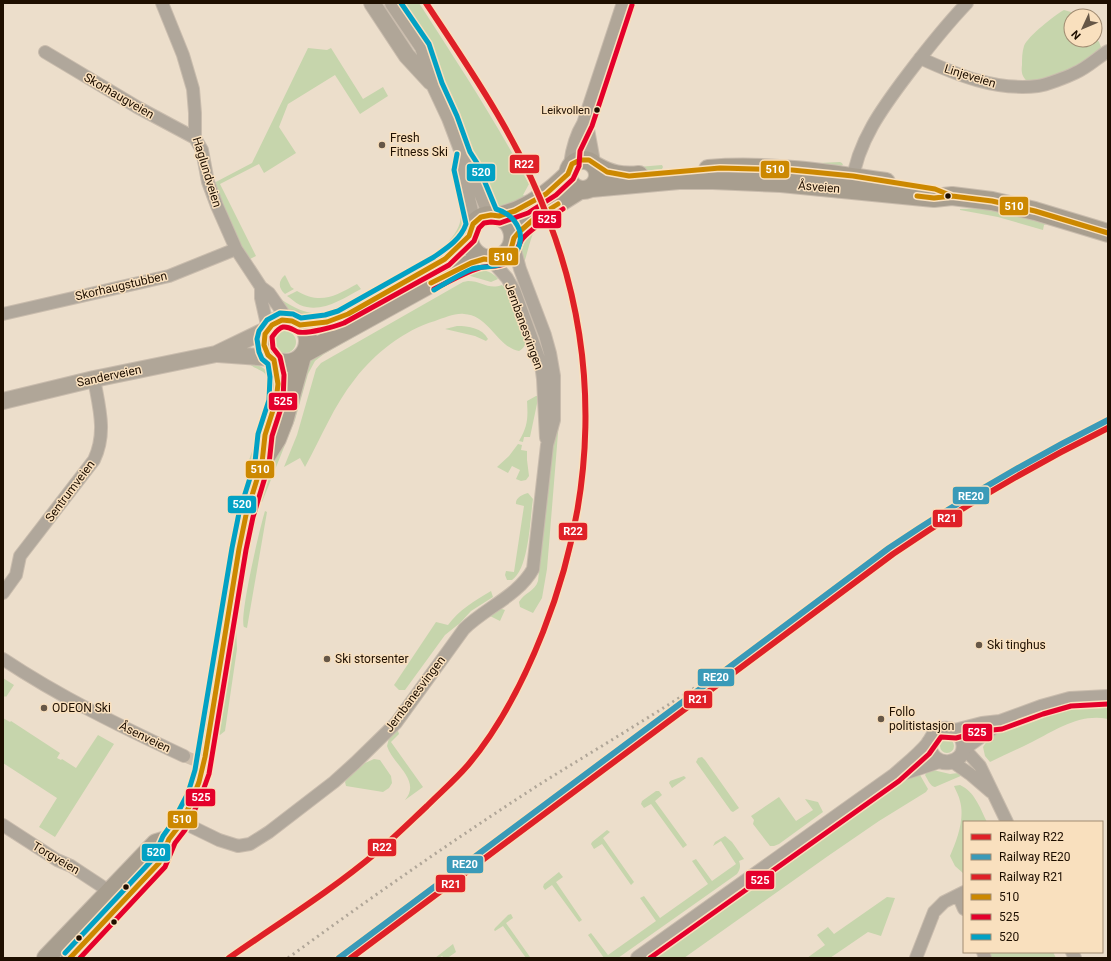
<svg xmlns="http://www.w3.org/2000/svg" width="1111" height="961" viewBox="0 0 1111 961" font-family="Roboto,sans-serif">
  <rect width="100%" height="100%" fill="#ecdecb"/>
  <path fill="#c6d5ac" d="M 393,3 L 419,3 C 457,62 496,121 529,184 L 523,195 L 527,197 L 501,207 L 486,204 L 435,86 Z
    M 1064,10 L 1071,12 L 1077,16 L 1071,16 L 1071,40 L 1095,40 L 1095,37 L 1099,42 L 1101,47 C 1090,67 1049,78 1028,82 C 1022,77 1021,72 1022,65 C 1022,59 1022,52 1024,46 C 1028,36 1055,15 1064,10 Z
    M 308,48 L 327,50 L 331,48 L 363,99 L 383,87 L 388,96 L 360,114 L 335,75 L 288,104 L 279,127 L 296,153 L 264,173 L 259,164 L 220,184 L 256,256 L 248,260 L 212,184 L 252,163 Z
    M 840,162 L 842,163 L 843,165 L 837,167 L 817,168 L 818,163 Z
    M 662,165 L 663,167 L 662,169 L 635,172 L 638,167 Z
    M 461,203 L 465,220 L 458,236 L 448,244 L 448,242 C 460,229 462,221 461,203 Z
    M 990,208 L 1049,223 L 1044,225 L 1043,230 L 998,217 L 960,210 L 960,209 Z
    M 534,231 C 530,241 528,250 525,260 L 523,261 C 520,249 523,237 534,231 Z
    M 441,248 L 444,251 L 340,312 L 308,317 L 289,310 L 279,300 L 282,300 C 298,310 312,317 330,311 L 436,253 Z
    M 476,269 C 485,270 493,272 498,279 L 491,282 L 467,275 L 466,272 Z
    M 285,275 L 291,287 L 294,289 L 285,294 C 278,288 278,281 285,275 Z
    M 461,277 L 324,354 L 315,361 L 308,374 L 295,420 L 262,502 L 258,503 L 280,449 L 309,362 L 312,359 Z
    M 468,281 C 482,281 488,290 502,285 C 512,294 520,327 526,341 C 525,346 523,349 519,351 C 497,347 489,315 464,314 C 455,313 444,318 435,321 C 404,330 374,354 355,379 C 334,405 321,438 305,467 L 300,458 L 284,467 L 297,435 L 316,369 L 321,363 L 463,282 Z
    M 357,284 L 361,289 C 342,299 321,314 300,305 C 295,303 291,298 287,296 L 297,291 C 321,305 335,296 357,284 Z
    M 457,326 C 469,326 482,328 488,339 L 486,341 L 475,336 L 445,329 Z
    M274 342a11 11 0 1 1 22 0a11 11 0 1 1-22 0Z
    M 249,363 C 261,365 267,369 272,380 L 254,457 L 248,463 C 254,446 275,390 266,375 C 262,369 253,369 249,363 Z
    M 536,396 L 538,396 L 538,399 L 530,437 L 524,437 L 523,442 L 519,441 C 528,426 528,418 527,401 Z
    M 559,421 L 547,569 L 542,598 L 533,613 L 520,607 L 519,602 C 524,593 535,591 538,581 L 552,442 Z
    M 518,444 L 522,445 L 521,450 L 527,451 L 527,460 L 529,476 L 526,480 L 521,481 L 516,479 L 520,470 L 512,466 L 508,473 L 497,467 L 509,456 Z
    M 528,493 L 533,499 C 530,519 529,569 512,580 L 507,580 L 505,575 L 506,571 L 514,572 L 524,506 L 516,504 C 515,498 523,494 528,493 Z
    M 255,511 L 258,512 L 251,542 L 236,629 L 237,649 L 225,731 L 220,735 L 215,734 L 225,669 Z
    M 265,511 L 267,512 L 247,628 L 244,627 C 239,617 260,527 265,511 Z
    M 222,586 L 225,593 L 204,724 L 199,729 Z
    M 491,591 L 493,597 L 471,611 L 460,623 L 445,635 L 405,690 L 399,690 L 394,685 L 436,622 L 448,625 C 459,610 474,601 491,591 Z
    M 499,608 L 505,610 L 500,621 L 488,615 Z
    M 3,678 L 14,685 L 6,697 L 5,696 L 3,698 Z
    M 1108,705 L 1108,719 C 1080,713 1056,730 1032,742 C 1018,749 1004,755 990,762 L 985,756 L 983,747 L 989,738 L 1000,732 L 1030,719 L 1067,709 L 1088,706 Z
    M 3,718 L 10,722 L 11,721 L 60,753 L 57,758 L 61,760 L 62,759 L 76,768 L 98,735 L 114,744 L 55,837 L 39,827 L 57,798 L 3,763 Z
    M 396,731 L 398,731 L 399,734 L 391,742 L 423,787 L 405,800 C 422,780 392,764 387,746 L 389,738 Z
    M940 746a7 7 0 1 1 14 0a7 7 0 1 1-14 0Z
    M 702,757 L 705,760 L 739,808 L 733,812 L 731,811 L 696,762 L 698,758 Z
    M 374,759 L 380,760 L 391,776 L 392,783 L 389,788 L 383,792 L 346,786 L 345,782 L 347,779 L 365,763 Z
    M 933,770 L 950,774 L 958,773 L 963,775 L 935,787 C 930,786 928,780 925,775 L 927,772 Z
    M 918,775 L 920,775 L 928,789 L 926,792 L 879,821 L 828,856 L 684,958 L 652,958 L 872,801 L 911,777 Z
    M 684,776 L 686,778 L 672,788 L 669,783 L 670,781 Z
    M 960,785 C 975,792 980,808 987,822 L 964,822 L 964,874 L 955,866 L 950,856 C 957,840 965,819 960,801 C 959,796 956,791 954,786 Z
    M 656,791 L 659,791 L 662,795 L 655,801 L 687,845 L 683,848 L 651,804 L 644,808 L 641,804 L 642,801 Z
    M 779,797 L 796,821 L 813,810 L 805,799 L 818,802 L 823,812 L 779,844 L 774,846 L 770,846 L 753,824 L 754,820 L 751,816 Z
    M 607,830 L 610,832 L 603,838 L 634,882 L 631,885 L 602,844 L 594,849 L 591,844 L 592,842 Z
    M 725,836 L 732,842 L 744,859 L 739,861 C 741,866 740,870 737,874 L 618,958 L 604,958 L 588,935 L 591,933 L 608,955 L 656,921 L 640,898 L 644,896 L 660,918 L 708,884 L 692,861 L 696,859 L 712,881 L 736,864 L 721,841 L 713,846 L 715,842 Z
    M 559,872 L 563,877 L 556,882 L 582,920 L 579,922 L 552,885 L 545,890 L 543,887 L 544,884 Z
    M 887,897 L 895,898 L 881,936 L 868,932 L 830,958 L 807,958 L 825,945 L 817,935 L 828,927 L 834,934 Z
    M 511,914 L 513,918 L 506,923 L 530,957 L 526,958 L 503,926 L 495,931 L 494,930 L 495,928 L 508,915 Z
    M 453,944 L 456,952 L 449,957 L 449,958 L 444,958 L 442,956 L 439,958 L 435,958 Z
    M 988,952 L 1053,952 L 1056,958 L 991,958 Z"/>
  <g fill="none" stroke-linecap="round" stroke-linejoin="round">
    <path stroke="#cdbfad" stroke-width="12" stroke-dasharray="12 6" stroke-linecap="butt" d="M 184,756 L 204,764"/>
    <path stroke="#cdbfad" stroke-width="18" stroke-dasharray="18 9" stroke-linecap="butt" d="M 196,790 L 202,772 L 206,751"/>
    <defs>
      <path id="minor" d="M 162,3 L 183,55 L 193,89 L 195,113 L 195,138 L 202,150 L 208,182 L 217,206 L 236,249 L 261,287 L 269,293 L 288,320
        M 45,52 L 137,107 L 195,138
        M 920,58 C 957,75 996,91 1038,86 C 1046,85 1067,77 1075,73 C 1087,68 1097,58 1108,51
        M 852,184 C 857,142 883,107 908,74 C 927,49 946,25 967,3
        M 491,260 L 507,278 L 514,290 L 541,364 L 543,379 L 546,438
        M 261,287 L 261,298 L 268,329
        M 3,314 L 169,276 L 236,249
        M 3,593 L 16,575 L 20,556 L 94,460 C 107,433 99,407 94,379
        M 3,659 C 60,697 122,727 184,756
        M 963,750 L 970,755 L 980,766 L 1007,822
        M 953,762 L 970,774 L 991,792
        M 182,822 L 219,840 L 238,846 L 250,844 L 269,832 L 334,782 L 355,763 L 396,723 L 464,629 C 485,608 518,596 533,569 L 547,445 L 554,420 L 554,376 L 550,353 L 545,335 L 520,269 L 513,243
        M 3,825 L 57,860 L 71,866 L 109,891
        M 958,895 L 964,909
        M 983,952 L 985,958
        M 1072,952 L 1075,958
        M 916,958 L 934,912 L 944,902 L 964,892"/>
      <path id="tertiary" d="M 955,731 L 982,724 L 1000,722 L 1041,707 L 1070,699 L 1108,697
        M 964,748 L 999,723
        M 897,775 L 939,761
        M 638,958 L 895,775 C 906,765 919,755 928,744 C 932,739 932,735 937,731 C 942,728 949,728 954,731 C 959,733 962,737 963,742 C 969,766 929,772 929,742"/>
      <path id="secondary" d="M 372,3 L 407,56 L 431,82
        M 393,3 L 423,47 L 435,86 L 450,118 L 464,155 L 471,166 L 491,215
        M 585,124 L 592,162
        M 464,155 L 461,169 L 462,177 L 473,224
        M 572,164 C 574,149 577,137 585,124 L 625,3
        M 218,354 L 272,358
        M 3,401 L 94,379 L 216,354 L 268,329"/>
      <path id="primary" d="M568 175a15 15 0 1 1 30 0a15 15 0 1 1-30 0Z
        M 596,166 C 610,174 622,177 639,175
        M 708,169 C 768,164 827,173 886,182
        M 591,188 L 679,180 L 713,180 L 781,183 L 934,198 L 952,196 L 992,201 L 1035,211 L 1108,233
        M469 237a22 22 0 1 1 44 0a22 22 0 1 1-44 0Z
        M 499,216 C 526,210 549,193 568,174
        M 514,238 L 534,219 L 580,190
        M264 341a22 22 0 1 1 44 0a22 22 0 1 1-44 0Z
        M 300,325 L 327,322 L 348,314 L 438,263 L 452,253 L 469,236
        M 305,353 L 461,267 L 484,259
        M 265,458 L 277,439 L 284,421 L 302,356
        M 206,751 L 239,549 L 246,515 L 262,463 L 265,435 L 276,401 L 278,384 L 274,360
        M 46,958 L 156,843 L 169,839
        M 70,958 L 159,863 L 169,839 L 182,822 L 196,790"/>
    </defs>
    <use href="#minor" stroke="#c9bcad" stroke-width="14"/>
    <use href="#tertiary" stroke="#c9bcad" stroke-width="16"/>
    <use href="#secondary" stroke="#c9bcad" stroke-width="18"/>
    <use href="#primary" stroke="#c9bcad" stroke-width="20"/>
    <use href="#minor" stroke="#b0a79b" stroke-width="12"/>
    <use href="#tertiary" stroke="#b0a79b" stroke-width="14"/>
    <use href="#secondary" stroke="#b0a698" stroke-width="16"/>
    <use href="#primary" stroke="#a89e8f" stroke-width="18"/>
    <path stroke="#b0a698" stroke-width="3" stroke-dasharray="2 4" stroke-linecap="butt" d="M 288,958 C 370,898 452,841 537,786 C 612,739 689,695 761,642"/>
    <defs>
      <path id="bus-1" d="M 917,196 L 934,198 L 952,196 L 992,201 L 1035,211 L 1108,233
        M 431,283 L 471,263 L 484,259 L 491,260 L 503,257 L 511,249 L 514,238 L 519,232 L 534,219 L 558,204
        M 70,958 L 159,863 L 169,839 L 179,826 L 190,805 L 199,782 L 205,757 L 239,549 L 246,515 L 262,463 L 265,435 L 276,401 L 278,384 L 274,360 L 268,355 L 264,345 L 265,334 L 272,325 L 282,320 L 292,321 L 300,325 L 327,322 L 348,314 L 445,259 L 469,236 L 473,224 L 481,217 L 491,215 L 499,216 L 515,211 L 546,194 L 568,174 L 572,164 L 580,160 L 589,160 L 607,172 L 629,176 L 720,168 L 792,170 L 853,176 L 935,189 L 952,196"/>
      <path id="bus-2" d="M 434,289 C 449,282 463,273 479,268 C 488,265 497,268 506,263 C 519,257 516,246 523,238 C 534,226 549,218 563,209
        M 80,958 L 165,867 L 175,843 L 185,830 L 200,799 L 209,774 L 246,550 L 253,517 L 269,464 L 272,436 L 283,402 L 284,375 L 280,357 L 273,348 L 272,337 C 275,333 278,328 283,327 C 289,326 293,330 298,332 C 308,334 334,327 344,323 L 449,265 L 474,241 L 479,228 L 484,223 L 491,222 L 500,223 L 528,213 L 556,195 L 573,179 L 579,166 L 580,151 L 592,126 L 632,5
        M 650,958 L 899,781 L 929,754 L 941,737 L 956,738 L 983,731 L 1002,729 L 1043,714 L 1071,706 L 1108,704"/>
      <path id="bus-3" d="M 401,3 L 429,44 L 442,83 L 457,116 L 470,152 L 477,163 L 496,209 C 506,212 515,219 519,229 C 524,243 515,262 499,265 C 490,268 482,266 472,269 C 458,275 446,283 434,290
        M 65,953 L 153,859 L 163,836 L 173,822 L 188,793 L 195,770 L 232,548 L 239,513 L 255,462 L 258,434 L 269,400 L 270,377 L 268,364 L 262,359 L 259,352 L 257,339 L 259,331 L 267,320 L 280,313 L 293,314 L 301,318 L 325,315 L 338,311 L 434,257 C 447,248 461,239 466,224 L 454,170 L 457,154"/>
    </defs>
    <use href="#bus-1" stroke="#f9e0be" stroke-width="8"/>
    <use href="#bus-2" stroke="#f9e0be" stroke-width="8"/>
    <use href="#bus-3" stroke="#f9e0be" stroke-width="8"/>
    <use href="#bus-1" stroke="#c80" stroke-width="5"/>
    <use href="#bus-2" stroke="#e4002b" stroke-width="5"/>
    <use href="#bus-3" stroke="#02a1c4" stroke-width="5"/>
    <defs>
      <path id="rail-1" d="M 229,958 C 279,923 331,891 377,852 C 395,837 411,821 427,806 C 441,792 455,780 468,765 C 501,726 524,680 543,632 C 596,497 601,357 549,221 C 520,142 472,72 426,3"/>
      <path id="rail-2" d="M 339,958 L 889,548 C 959,501 1032,458 1108,420"/>
      <path id="rail-3" d="M 351,958 L 893,554 C 962,507 1033,465 1108,428"/>
    </defs>
    <use href="#rail-1" stroke="#f9e0be" stroke-width="9"/>
    <use href="#rail-2" stroke="#f9e0be" stroke-width="9"/>
    <use href="#rail-3" stroke="#f9e0be" stroke-width="9"/>
    <use href="#rail-1" stroke="#df2027" stroke-width="6"/>
    <use href="#rail-2" stroke="#3a9ab8" stroke-width="6"/>
    <use href="#rail-3" stroke="#df2027" stroke-width="6"/>
  </g>
  <g fill="#1e0f00" stroke="#f9e0be" stroke-width="1.5">
    <circle cx="597" cy="110" r="3.5"/>
    <circle cx="948" cy="196" r="3.5"/>
    <circle cx="126" cy="887" r="3.5"/>
    <circle cx="114" cy="922" r="3.5"/>
    <circle cx="79" cy="938" r="3.5"/>
  </g>
  <g fill="#665747" stroke="#f9e0be" stroke-width="1.5">
    <circle cx="382" cy="145" r="4"/>
    <circle cx="979" cy="645" r="4"/>
    <circle cx="327" cy="659" r="4"/>
    <circle cx="44" cy="708" r="4"/>
    <circle cx="881" cy="719" r="4"/>
  </g>
  <g text-anchor="middle" dominant-baseline="central" stroke-width="3" stroke-linejoin="round" paint-order="stroke">
    <g font-size="11" fill="#1e0f00" stroke="#f9e0be" text-anchor="end">
      <text x="590" y="110">Leikvollen</text>
    </g>
    <g font-size="12" fill="#1e0f00" stroke="#f9e0be">
      <text transform="translate(970 76) rotate(17)">Linjeveien</text>
      <text transform="translate(119 96) rotate(30)">Skorhaugveien</text>
      <text transform="translate(207 172) rotate(73)">Haglundveien</text>
      <text transform="translate(819 187) rotate(5)">Åsveien</text>
      <text transform="translate(121 286) rotate(-13)">Skorhaugstubben</text>
      <text transform="translate(524 326) rotate(70)">Jernbanesvingen</text>
      <text transform="translate(109 376) rotate(-12)">Sanderveien</text>
      <text transform="translate(70 491) rotate(-53)">Sentrumveien</text>
      <text transform="translate(415 694) rotate(-53)">Jernbanesvingen</text>
      <text transform="translate(145 737) rotate(26)">Åsenveien</text>
      <text transform="translate(56 858) rotate(30)">Torgveien</text>
    </g>
    <g font-size="12" fill="#1e0f00" stroke="#f9e0be" text-anchor="start">
      <text x="390" y="138">Fresh<tspan x="390" dy="14">Fitness Ski</tspan></text>
      <text x="987" y="645">Ski tinghus</text>
      <text x="335" y="659">Ski storsenter</text>
      <text x="52" y="708">ODEON Ski</text>
      <text x="889" y="712">Follo<tspan x="889" dy="14">politistasjon</tspan></text>
    </g>
  </g>
  <g stroke="#f9e0be" stroke-width="1.5">
    <rect x="509" y="154" width="31" height="20" rx="4" fill="#df2027"/>
    <rect x="760" y="160" width="30" height="19" rx="4" fill="#c80"/>
    <rect x="466" y="163" width="30" height="19" rx="4" fill="#02a1c4"/>
    <rect x="999" y="196" width="30" height="20" rx="4" fill="#c80"/>
    <rect x="532" y="210" width="30" height="19" rx="4" fill="#e4002b"/>
    <rect x="488" y="247" width="31" height="19" rx="4" fill="#c80"/>
    <rect x="268" y="392" width="30" height="19" rx="4" fill="#e4002b"/>
    <rect x="245" y="460" width="30" height="19" rx="4" fill="#c80"/>
    <rect x="952" y="486" width="38" height="19" rx="4" fill="#3a9ab8"/>
    <rect x="227" y="495" width="30" height="19" rx="4" fill="#02a1c4"/>
    <rect x="932" y="509" width="31" height="19" rx="4" fill="#df2027"/>
    <rect x="558" y="522" width="30" height="19" rx="4" fill="#df2027"/>
    <rect x="697" y="668" width="38" height="19" rx="4" fill="#3a9ab8"/>
    <rect x="683" y="690" width="30" height="19" rx="4" fill="#df2027"/>
    <rect x="962" y="723" width="31" height="19" rx="4" fill="#e4002b"/>
    <rect x="185" y="788" width="31" height="19" rx="4" fill="#e4002b"/>
    <rect x="167" y="810" width="31" height="19" rx="4" fill="#c80"/>
    <rect x="367" y="838" width="30" height="19" rx="4" fill="#df2027"/>
    <rect x="141" y="843" width="30" height="19" rx="4" fill="#02a1c4"/>
    <rect x="446" y="855" width="38" height="19" rx="4" fill="#3a9ab8"/>
    <rect x="745" y="870" width="30" height="20" rx="4" fill="#e4002b"/>
    <rect x="435" y="874" width="31" height="19" rx="4" fill="#df2027"/>
  </g>
  <g font-size="11" text-anchor="middle" font-weight="bold" fill="#fff">
    <text x="524" y="168">R22</text>
    <text x="775" y="173">510</text>
    <text x="481" y="176">520</text>
    <text x="1014" y="210">510</text>
    <text x="547" y="223">525</text>
    <text x="503" y="261">510</text>
    <text x="283" y="405">525</text>
    <text x="260" y="473">510</text>
    <text x="971" y="500">RE20</text>
    <text x="242" y="508">520</text>
    <text x="947" y="522">R21</text>
    <text x="573" y="535">R22</text>
    <text x="716" y="681">RE20</text>
    <text x="698" y="703">R21</text>
    <text x="977" y="736">525</text>
    <text x="201" y="801">525</text>
    <text x="182" y="823">510</text>
    <text x="382" y="851">R22</text>
    <text x="156" y="856">520</text>
    <text x="465" y="868">RE20</text>
    <text x="760" y="884">525</text>
    <text x="451" y="888">R21</text>
  </g>
  <rect width="1111" height="961" fill="none" stroke="#1e0f00" stroke-width="8"/>
  <rect x="963" y="821" width="140" height="132" fill="#f9e0be" stroke="#a18c72"/>
  <rect x="971" y="834" width="20" height="6" fill="#df2027" stroke="#a18c72"/>
  <text x="999" y="841" font-size="12" fill="#1e0f00">Railway R22</text>
  <rect x="971" y="854" width="20" height="6" fill="#3a9ab8" stroke="#a18c72"/>
  <text x="999" y="861" font-size="12" fill="#1e0f00">Railway RE20</text>
  <rect x="971" y="874" width="20" height="6" fill="#df2027" stroke="#a18c72"/>
  <text x="999" y="881" font-size="12" fill="#1e0f00">Railway R21</text>
  <rect x="971" y="894" width="20" height="6" fill="#cc8800" stroke="#a18c72"/>
  <text x="999" y="901" font-size="12" fill="#1e0f00">510</text>
  <rect x="971" y="914" width="20" height="6" fill="#e4002b" stroke="#a18c72"/>
  <text x="999" y="921" font-size="12" fill="#1e0f00">525</text>
  <rect x="971" y="934" width="20" height="6" fill="#02a1c4" stroke="#a18c72"/>
  <text x="999" y="941" font-size="12" fill="#1e0f00">520</text>
  <g transform="translate(1083 28) rotate(226)"><circle r="19" fill="#f9e0be" stroke="#a18c72"/>
  <path d="M0-3L7 15L0 10L-7 15Z" fill="#665747"/>
  <text y="-6" font-size="11" font-weight="bold" text-anchor="middle" fill="#1e0f00">N</text>
  </g>
</svg>
